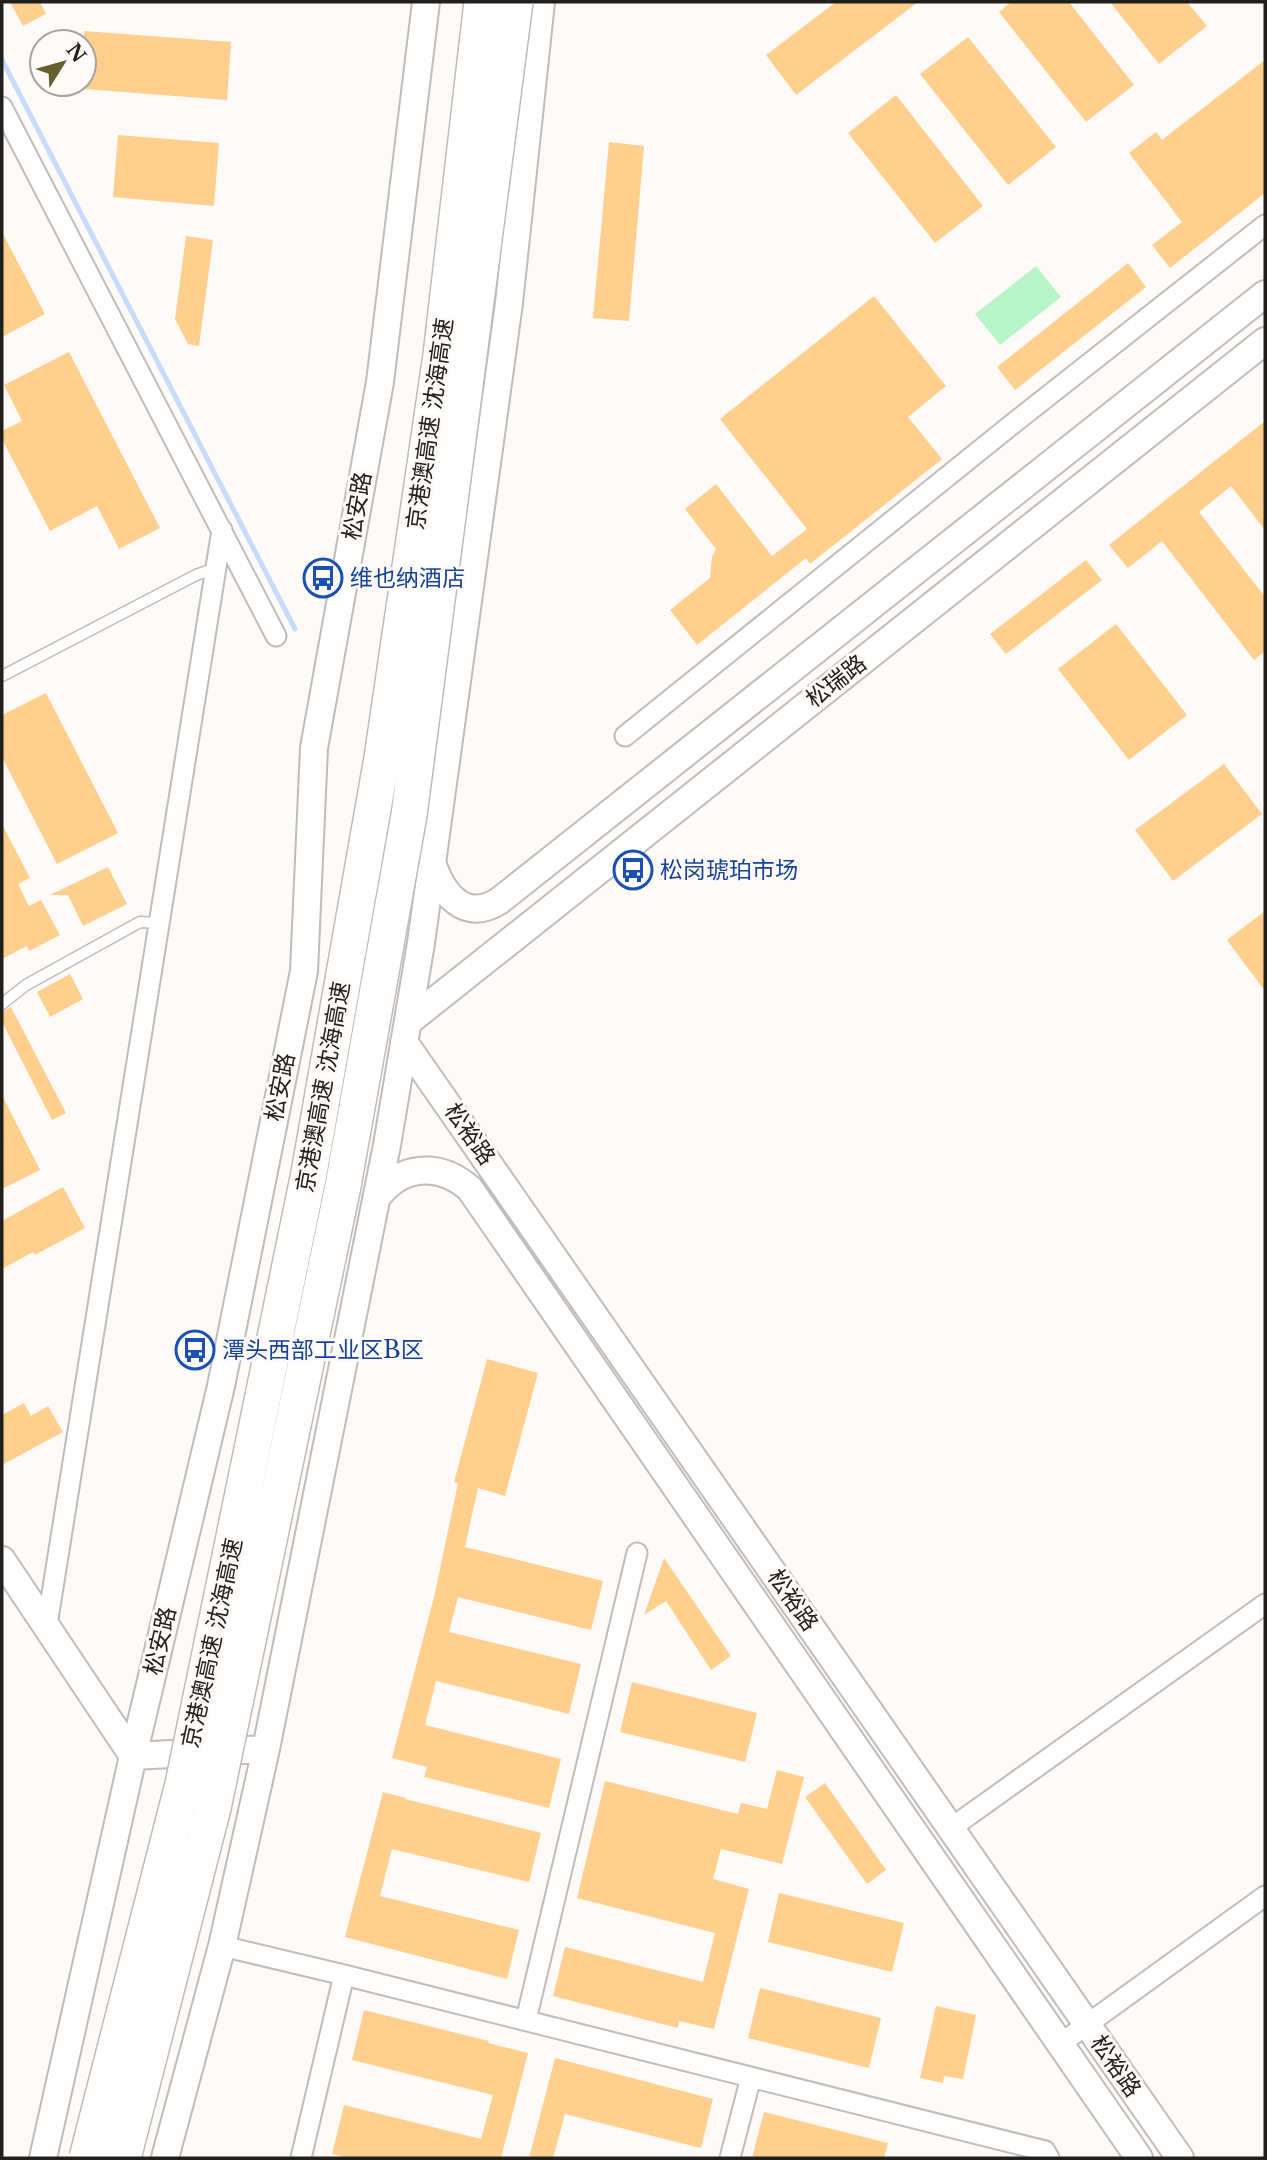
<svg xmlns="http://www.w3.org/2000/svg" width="1267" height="2160" viewBox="0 0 1267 2160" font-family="'Libre Baskerville','Noto Sans SC',serif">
  <rect width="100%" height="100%" fill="#fdfaf7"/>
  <path fill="#b7f5c8" d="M 1036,266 L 1061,297 L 1000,345 L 975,314 Z"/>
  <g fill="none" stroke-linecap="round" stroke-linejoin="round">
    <path stroke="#c7dbfb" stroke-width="5" d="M 2,60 L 295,629"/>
  </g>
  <path fill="#ffcf8d" d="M 10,2 L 40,2 L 46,14 L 23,26 Z
    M 836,2 L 918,2 L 796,95 L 766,55 Z
    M 1011,2 L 1069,2 L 1134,85 L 1086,122 L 999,12 Z
    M 1110,2 L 1187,2 L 1207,26 L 1159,64 Z
    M 84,31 L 231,42 L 227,100 L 84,89 Z
    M 968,37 L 1056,147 L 1008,185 L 920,74 Z
    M 1265,60 L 1265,193 L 1170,268 L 1152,245 L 1182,222 L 1129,153 L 1156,132 L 1162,140 Z
    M 896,95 L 983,206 L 935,243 L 848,133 Z
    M 118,135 L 219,143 L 214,206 L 113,197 Z
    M 609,142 L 644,146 L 629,321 L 593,318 Z
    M 2,232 L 45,314 L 2,337 Z
    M 186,236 L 213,240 L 199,346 L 188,344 L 175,319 Z
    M 1128,263 L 1146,287 L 1015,390 L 997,367 Z
    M 874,296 L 946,386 L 908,417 L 942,459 L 810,564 L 806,558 L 697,645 L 670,610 L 710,578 L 712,557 L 716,549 L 685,509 L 716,484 L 772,556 L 807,529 L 720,419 Z
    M 69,352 L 160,528 L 119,549 L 97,506 L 50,531 L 2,439 L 2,431 L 22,421 L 4,385 Z
    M 1265,421 L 1265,530 L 1231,486 L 1199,512 L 1265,597 L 1265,651 L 1254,660 L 1162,541 L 1128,568 L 1109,545 Z
    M 1086,560 L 1102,580 L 1006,654 L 990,634 Z
    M 1116,624 L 1187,715 L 1129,760 L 1058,669 Z
    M 46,693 L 118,833 L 57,864 L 2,757 L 2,715 Z
    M 1224,764 L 1262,814 L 1173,881 L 1135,830 Z
    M 2,824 L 30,878 L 18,884 L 29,906 L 41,900 L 60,935 L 29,951 L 27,946 L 2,959 Z
    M 108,867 L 127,904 L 83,926 L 68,895 L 50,895 Z
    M 1265,911 L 1265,991 L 1227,940 Z
    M 70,974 L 83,999 L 50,1017 L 37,992 Z
    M 11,1007 L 66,1113 L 52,1120 L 2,1022 L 2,1012 Z
    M 2,1095 L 40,1170 L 2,1189 Z
    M 63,1187 L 85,1228 L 35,1255 L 33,1252 L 2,1269 L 2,1221 Z
    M 487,1359 L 538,1373 L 505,1496 L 478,1488 L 465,1547 L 603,1581 L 591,1630 L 458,1597 L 449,1632 L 581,1664 L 569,1714 L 436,1681 L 425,1725 L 561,1759 L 549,1808 L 424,1777 L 427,1767 L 392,1758 L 435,1593 L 458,1483 L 454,1482 Z
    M 24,1403 L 31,1416 L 48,1406 L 63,1432 L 2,1465 L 2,1415 Z
    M 664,1558 L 731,1656 L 711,1670 L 666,1601 L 644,1615 Z
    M 632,1682 L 757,1713 L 745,1762 L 620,1732 Z
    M 777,1770 L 804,1777 L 782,1864 L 721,1849 L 713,1879 L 749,1889 L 714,2029 L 679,2021 L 678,2028 L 553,1996 L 565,1947 L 703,1982 L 715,1933 L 577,1898 L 605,1781 L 738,1814 L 741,1803 L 767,1809 Z
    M 825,1783 L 886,1870 L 867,1884 L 805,1797 Z
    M 383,1792 L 406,1798 L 405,1799 L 541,1833 L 529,1882 L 392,1849 L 380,1896 L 519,1930 L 507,1979 L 345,1937 Z
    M 779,1893 L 904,1923 L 892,1972 L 768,1942 Z
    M 760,1988 L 881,2018 L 869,2068 L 748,2038 Z
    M 936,2006 L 976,2015 L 963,2079 L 944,2076 L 943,2083 L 920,2078 Z
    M 364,2010 L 489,2041 L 488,2043 L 528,2053 L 501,2158 L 349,2158 L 332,2154 L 344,2105 L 481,2139 L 493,2095 L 352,2060 Z
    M 555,2058 L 713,2099 L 701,2148 L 565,2114 L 553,2158 L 529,2158 Z
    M 764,2112 L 888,2143 L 884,2158 L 752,2158 Z"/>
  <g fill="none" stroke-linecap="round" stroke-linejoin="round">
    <defs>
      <path id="lane" d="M 2,676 L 196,575 L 216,568
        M 2,1004 L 26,985 L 140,922 L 159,923"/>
      <path id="street" d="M 2,107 L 276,636
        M 625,736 L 1015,422 L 1265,225
        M 47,1625 L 222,530
        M 951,1828 L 1265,1604
        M 222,1946 L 344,1975 L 1045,2151 L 1049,2158
        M 526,2020 L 637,1553
        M 1060,2044 L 1265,1896
        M 301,2158 L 344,1975
        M 730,2158 L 751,2077"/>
      <path id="secondary" d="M 432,862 C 442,894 465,923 499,901 L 1265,294
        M 408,1022 L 1265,341
        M 404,1042 L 1180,2158
        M 376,1199 C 400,1164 440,1162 470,1189 L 1139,2158
        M 2,1560 L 133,1756 L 266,1749
        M 43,2158 L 133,1756 L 221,1386 L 304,971 L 314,748 L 380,382 L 426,2
        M 165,2158 L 222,1946 L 266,1749 L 387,1145 L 421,943 L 509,303 L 541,2"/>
    </defs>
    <use href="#lane" stroke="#bfbcb9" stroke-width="13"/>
    <use href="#street" stroke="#bfbcb9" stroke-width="23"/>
    <use href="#secondary" stroke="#bfbcb9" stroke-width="30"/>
    <use href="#lane" stroke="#fff" stroke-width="10"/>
    <use href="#street" stroke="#fff" stroke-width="19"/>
    <use href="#secondary" stroke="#fff" stroke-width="26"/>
    <defs>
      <path id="highway-bridge" d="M 87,2158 L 183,1784 L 309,1173 L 382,758 L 441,355 L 482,2
        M 123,2158 L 213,1808 L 343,1186 L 409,815 L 515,2"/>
    </defs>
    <use href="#highway-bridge" stroke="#bfbcb9" stroke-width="38" stroke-linecap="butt"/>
    <use href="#highway-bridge" stroke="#fff" stroke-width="35"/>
  </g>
  <defs>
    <symbol id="bus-ring" viewBox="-11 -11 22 22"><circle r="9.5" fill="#fdfaf7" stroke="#1a4fb4" stroke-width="1.5"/><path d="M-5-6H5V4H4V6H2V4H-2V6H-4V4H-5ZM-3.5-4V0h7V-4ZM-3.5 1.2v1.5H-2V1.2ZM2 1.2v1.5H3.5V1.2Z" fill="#1a4fb4"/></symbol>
  </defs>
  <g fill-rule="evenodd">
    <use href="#bus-ring" x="301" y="556" width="44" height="44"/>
    <use href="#bus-ring" x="611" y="848" width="44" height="44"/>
    <use href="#bus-ring" x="173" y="1328" width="44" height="44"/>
  </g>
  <g text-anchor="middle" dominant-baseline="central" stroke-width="6" stroke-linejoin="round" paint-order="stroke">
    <g font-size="23" fill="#21201f" stroke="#fdfaf7">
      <text transform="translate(430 424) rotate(-82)">京港澳高速 沈海高速</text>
      <text transform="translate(357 506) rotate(-80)">松安路</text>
      <text transform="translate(836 681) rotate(-38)">松瑞路</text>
      <text transform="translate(280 1087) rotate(-79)">松安路</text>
      <text transform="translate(323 1087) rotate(-80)">京港澳高速 沈海高速</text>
      <text transform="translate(470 1134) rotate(55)">松裕路</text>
      <text transform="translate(793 1600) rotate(55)">松裕路</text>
      <text transform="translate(160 1641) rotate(-77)">松安路</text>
      <text transform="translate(212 1643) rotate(-78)">京港澳高速 沈海高速</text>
      <text transform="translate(1116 2066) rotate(55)">松裕路</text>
    </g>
    <g font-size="23" fill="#164399" stroke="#fdfaf7" text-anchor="start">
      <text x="350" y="578">维也纳酒店</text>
      <text x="660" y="870">松岗琥珀市场</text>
      <text x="222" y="1350">潭头西部工业区B区</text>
    </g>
  </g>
  <rect width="1267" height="2160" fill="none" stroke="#21201f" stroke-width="7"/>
  <g transform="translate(63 63) rotate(53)"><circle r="33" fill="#fdfaf7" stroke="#a5a3a1" stroke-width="2"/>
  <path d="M0-5L12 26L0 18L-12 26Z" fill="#66602c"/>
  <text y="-10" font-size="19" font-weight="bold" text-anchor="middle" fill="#21201f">N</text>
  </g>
</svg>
